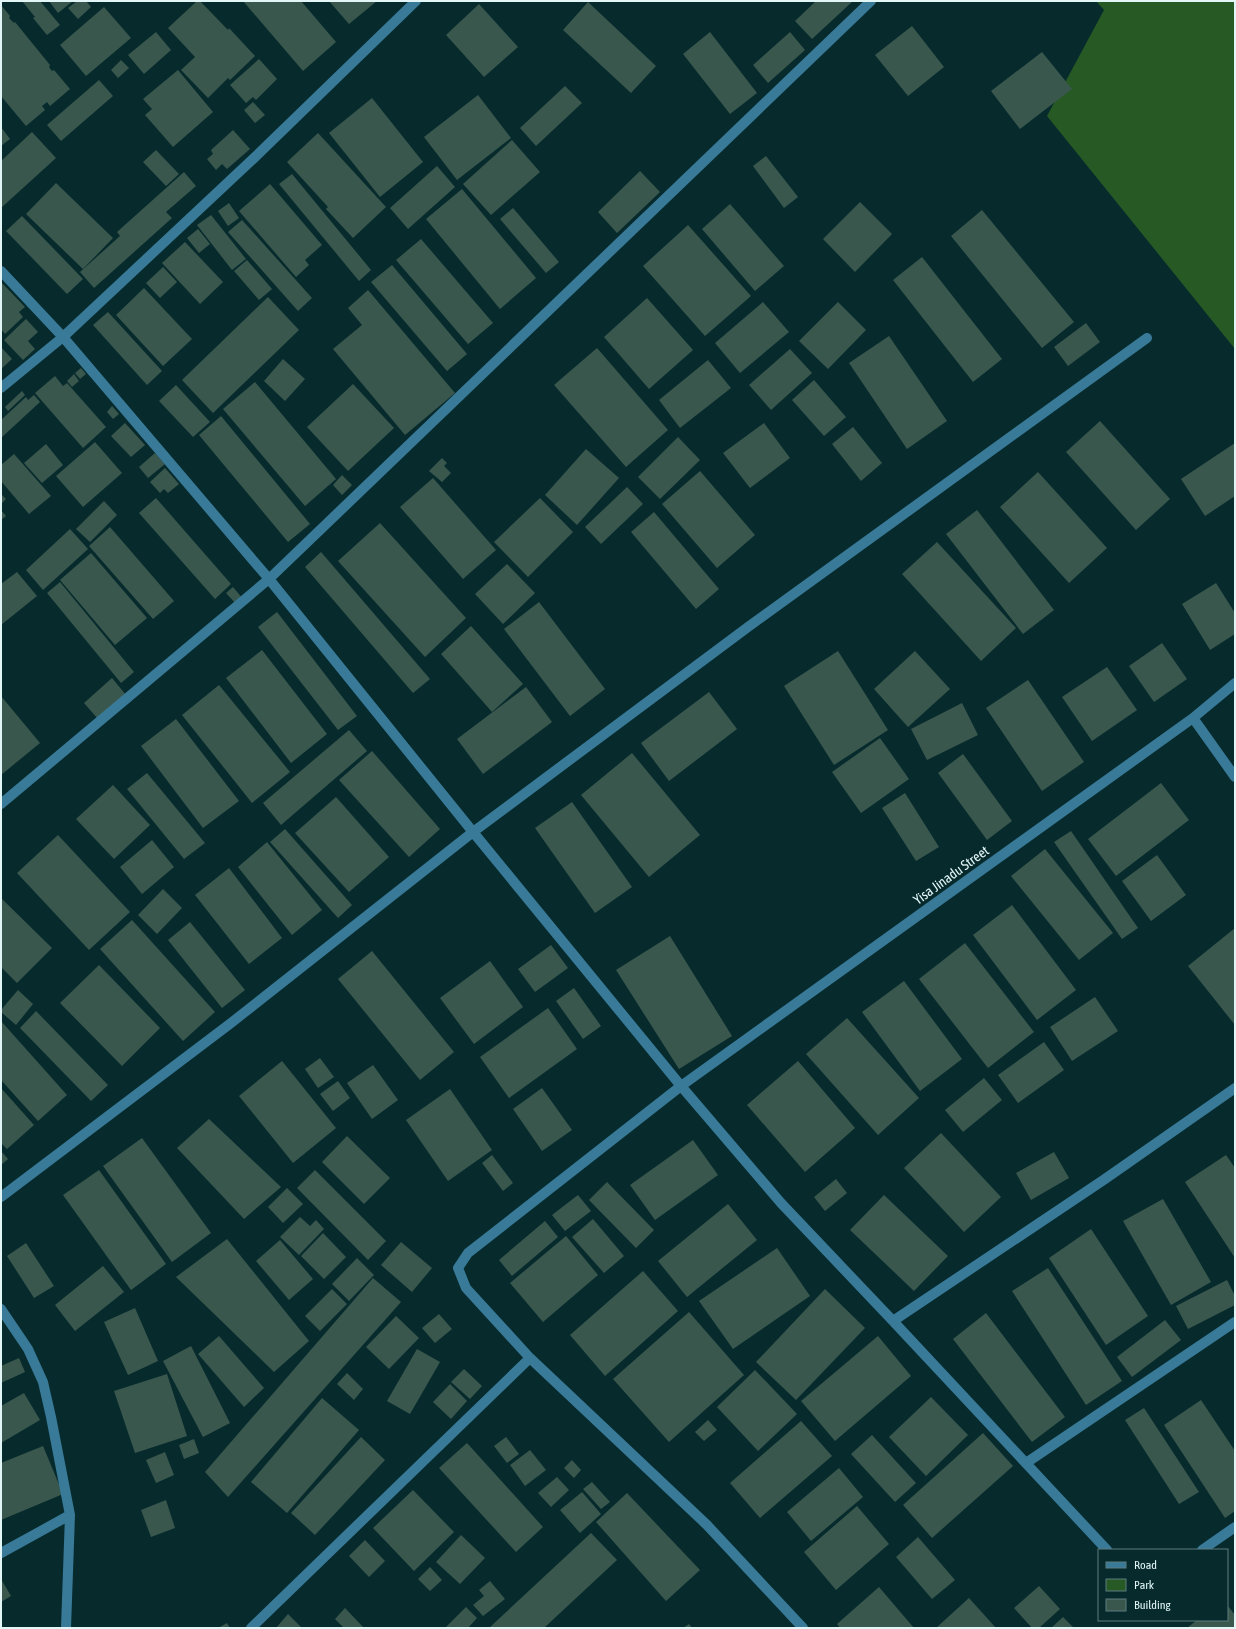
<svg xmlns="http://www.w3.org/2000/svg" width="1236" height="1629" viewBox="0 0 1236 1629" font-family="'Asap Condensed',sans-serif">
  <rect width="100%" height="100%" fill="#072b2d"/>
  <path fill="#275924" d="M 1096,1 L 1235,1 L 1235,349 L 1047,116 L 1104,10 Z"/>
  <path fill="#39574d" d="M 22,1 L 35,2 L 40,1 L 60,25 L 47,35 L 33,18 L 35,17 Z
    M 49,1 L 73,1 L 58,13 Z
    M 77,1 L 86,1 L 91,7 L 78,19 L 68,8 Z
    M 197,1 L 200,1 L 228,30 L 229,28 L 255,56 L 230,80 L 228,78 L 208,98 L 181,70 L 195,57 L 168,28 Z
    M 243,1 L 301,1 L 336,42 L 303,71 Z
    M 329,1 L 377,1 L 349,24 Z
    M 816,1 L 853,1 L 812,39 L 795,21 Z
    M 588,2 L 656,66 L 631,93 L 563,30 Z
    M 479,4 L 518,47 L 484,77 L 446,35 Z
    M 1,5 L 10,16 L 9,18 L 14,23 L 15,22 L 50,65 L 49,67 L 52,71 L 54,70 L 70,89 L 50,106 L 47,102 L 42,106 L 45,110 L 26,126 L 1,96 Z
    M 104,7 L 131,38 L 86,76 L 60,45 Z
    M 912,26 L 944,67 L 908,96 L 875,55 Z
    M 156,32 L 171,50 L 144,74 L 128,55 Z
    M 710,32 L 757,93 L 730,114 L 683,54 Z
    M 790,32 L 805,50 L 768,83 L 753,65 Z
    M 1042,52 L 1072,89 L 1020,129 L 991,91 Z
    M 259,59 L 277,79 L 256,100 L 253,97 L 246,103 L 230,85 Z
    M 121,60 L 129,68 L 118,78 L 111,70 Z
    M 178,70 L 213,112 L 173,147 L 145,115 L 152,109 L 143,99 Z
    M 99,80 L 113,96 L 61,141 L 47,125 Z
    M 565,86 L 582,103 L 536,146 L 520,128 Z
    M 478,95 L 511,138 L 457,180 L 424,137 Z
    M 372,98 L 423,162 L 380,197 L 329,133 Z
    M 253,102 L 265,115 L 255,123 L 244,110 Z
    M 1,127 L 10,139 L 1,146 Z
    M 233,130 L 250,149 L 227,169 L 222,164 L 216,170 L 207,159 L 213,154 L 211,150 Z
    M 32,132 L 56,158 L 1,208 L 1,161 Z
    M 318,133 L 386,207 L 353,238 L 326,209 L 328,207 L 287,162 Z
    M 512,140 L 540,172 L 491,215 L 463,184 Z
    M 156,150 L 179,174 L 166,186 L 143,162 Z
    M 766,156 L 798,197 L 784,208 L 753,166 Z
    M 437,166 L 455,187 L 408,229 L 390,208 Z
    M 640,171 L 660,192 L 617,233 L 598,212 Z
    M 184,172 L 196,186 L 166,212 L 172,218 L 94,288 L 80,272 L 120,236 L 117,232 Z
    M 292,174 L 371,270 L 359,281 L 279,184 Z
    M 56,183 L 113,238 L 83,269 L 26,214 Z
    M 270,184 L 322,245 L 305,260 L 309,265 L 296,277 L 239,211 Z
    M 462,189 L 536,278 L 500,309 L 426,219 Z
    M 860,202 L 892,234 L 855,272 L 823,239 Z
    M 229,203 L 239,218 L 228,226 L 218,211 Z
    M 730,204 L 784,266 L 755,291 L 702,229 Z
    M 513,208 L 559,262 L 546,273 L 500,219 Z
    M 982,210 L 1074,322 L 1042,348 L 951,236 Z
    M 211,215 L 246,259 L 232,270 L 197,225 Z
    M 22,216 L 83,279 L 67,294 L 6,231 Z
    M 242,220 L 312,298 L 298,311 L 228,232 Z
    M 688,225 L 751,296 L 705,336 L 643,266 Z
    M 198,229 L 210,244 L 199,253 L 187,238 Z
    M 421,239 L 493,323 L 468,344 L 396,260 Z
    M 185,242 L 223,282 L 200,304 L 162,263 Z
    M 922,257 L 1002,359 L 973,382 L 893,280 Z
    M 247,260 L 272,289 L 259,300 L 234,271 Z
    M 392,265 L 467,354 L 447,371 L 371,282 Z
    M 163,267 L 177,282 L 160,298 L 146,283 Z
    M 1,282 L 25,307 L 19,312 L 23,317 L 5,334 L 1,329 Z
    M 144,288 L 192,339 L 163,366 L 116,315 Z
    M 368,290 L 455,393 L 405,435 L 333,349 L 362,325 L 348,308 Z
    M 268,297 L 299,330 L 213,413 L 182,380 Z
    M 647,298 L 693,350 L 649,389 L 604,337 Z
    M 763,302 L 789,332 L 740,373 L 715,343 Z
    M 838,302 L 866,330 L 828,369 L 799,341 Z
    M 108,312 L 162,371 L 147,385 L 93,325 Z
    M 26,319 L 38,332 L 28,341 L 35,349 L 23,360 L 4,340 Z
    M 1086,323 L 1100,342 L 1068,366 L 1054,347 Z
    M 889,336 L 947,421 L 907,449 L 849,363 Z
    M 2,348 L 12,359 L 1,369 L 1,349 Z
    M 597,348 L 668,430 L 626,467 L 554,385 Z
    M 790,349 L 812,373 L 771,410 L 749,385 Z
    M 283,359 L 305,379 L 285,401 L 264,381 Z
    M 708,360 L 731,388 L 680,428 L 659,400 Z
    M 81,368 L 86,374 L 80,379 L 75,373 Z
    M 74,374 L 79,381 L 72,387 L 67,381 Z
    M 55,376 L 63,386 L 67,383 L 106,427 L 83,448 L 35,393 Z
    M 814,380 L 846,417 L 824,436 L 792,400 Z
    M 255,382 L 336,479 L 305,506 L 223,409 Z
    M 353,384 L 394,428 L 348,471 L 307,427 Z
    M 176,385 L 210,422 L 193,437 L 159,401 Z
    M 22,391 L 25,395 L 8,411 L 5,407 Z
    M 34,395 L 40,402 L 1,438 L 1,420 L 26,397 L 28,400 Z
    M 112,406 L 119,414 L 113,419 L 107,412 Z
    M 221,416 L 310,524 L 288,542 L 199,435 Z
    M 1100,421 L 1170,499 L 1136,530 L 1066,452 Z
    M 125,423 L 145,445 L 131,457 L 111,436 Z
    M 764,423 L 790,458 L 750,488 L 723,453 Z
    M 853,427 L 882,463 L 861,481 L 832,444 Z
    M 678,437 L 700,460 L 660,499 L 638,477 Z
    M 95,442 L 122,473 L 83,507 L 56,476 Z
    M 1235,443 L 1235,496 L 1205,516 L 1181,479 Z
    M 46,444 L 63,465 L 42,483 L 24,463 Z
    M 586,449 L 619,478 L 577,525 L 545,495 Z
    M 155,453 L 165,464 L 148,478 L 139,467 Z
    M 14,454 L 51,496 L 29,514 L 1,481 L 1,465 Z
    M 442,458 L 447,463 L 444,466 L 451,473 L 442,482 L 429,471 Z
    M 165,468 L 179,484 L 168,493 L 164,489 L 160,493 L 150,482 Z
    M 700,471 L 755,535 L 717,568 L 662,504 Z
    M 1038,472 L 1107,548 L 1069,583 L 1000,507 Z
    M 342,475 L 352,485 L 342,495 L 333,485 Z
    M 433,478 L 496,550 L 463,579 L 400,507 Z
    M 627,487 L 643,504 L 601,544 L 585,527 Z
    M 1,494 L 6,499 L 1,504 Z
    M 156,498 L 231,584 L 215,599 L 139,513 Z
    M 540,498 L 573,532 L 528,577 L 494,542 Z
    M 104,501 L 117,515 L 90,542 L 76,529 Z
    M 1,510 L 6,516 L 1,520 Z
    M 977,510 L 1054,610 L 1023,634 L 946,534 Z
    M 654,512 L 719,589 L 696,609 L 631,532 Z
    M 380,523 L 466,618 L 425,657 L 338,561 Z
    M 110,527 L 174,601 L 153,619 L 89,546 Z
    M 70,529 L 88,549 L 43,590 L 26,570 Z
    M 937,542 L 1016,628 L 981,661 L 902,574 Z
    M 321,552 L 430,679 L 413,693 L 305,567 Z
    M 91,553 L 147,618 L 115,645 L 60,580 Z
    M 507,564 L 535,593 L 503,624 L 475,594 Z
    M 17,572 L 37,596 L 1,625 L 1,584 Z
    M 60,582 L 134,672 L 121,683 L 47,593 Z
    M 1216,583 L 1235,613 L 1235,634 L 1210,650 L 1182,604 Z
    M 233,587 L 243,599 L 237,605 L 226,593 Z
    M 539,602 L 605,689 L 570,716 L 504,629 Z
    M 277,612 L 357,716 L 338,730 L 258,627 Z
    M 471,626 L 523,684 L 492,712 L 441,654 Z
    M 1162,643 L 1187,679 L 1154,702 L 1129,666 Z
    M 262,650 L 327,734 L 291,763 L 226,678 Z
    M 838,651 L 888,730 L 834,765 L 784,686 Z
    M 915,651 L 950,689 L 908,727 L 874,689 Z
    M 1107,667 L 1137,710 L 1092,741 L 1062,697 Z
    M 112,678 L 126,695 L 98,719 L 84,703 Z
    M 1028,680 L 1084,762 L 1042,791 L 986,708 Z
    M 219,685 L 290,772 L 252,803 L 182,715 Z
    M 526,687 L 552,722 L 483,774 L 457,739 Z
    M 709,692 L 737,729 L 669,781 L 641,743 Z
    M 1,696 L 40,743 L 1,775 Z
    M 962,703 L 978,735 L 927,760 L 911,729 Z
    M 176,719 L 239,801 L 203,828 L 141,746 Z
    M 349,730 L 367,751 L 281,825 L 263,803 Z
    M 880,738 L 909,779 L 861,813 L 832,772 Z
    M 372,751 L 440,829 L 409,857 L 339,780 Z
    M 632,753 L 700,835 L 649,877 L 581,795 Z
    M 963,754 L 1012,821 L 987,840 L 938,773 Z
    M 147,773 L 205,843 L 184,859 L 127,789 Z
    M 1161,783 L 1189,820 L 1116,876 L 1088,839 Z
    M 113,785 L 150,825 L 114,859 L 76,819 Z
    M 905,793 L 939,847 L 916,861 L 882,808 Z
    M 336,797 L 389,857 L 349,892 L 295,833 Z
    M 572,802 L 632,887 L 595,913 L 535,828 Z
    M 285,829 L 352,905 L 338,918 L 270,842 Z
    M 1071,831 L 1138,928 L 1122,939 L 1054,842 Z
    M 58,835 L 130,912 L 89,950 L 17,873 Z
    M 152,840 L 174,867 L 142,894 L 120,867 Z
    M 267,842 L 322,910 L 292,935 L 238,867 Z
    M 1045,849 L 1113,933 L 1079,960 L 1011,876 Z
    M 1157,855 L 1186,895 L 1151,921 L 1122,881 Z
    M 229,868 L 282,938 L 249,964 L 195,895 Z
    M 163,889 L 182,908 L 157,934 L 138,915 Z
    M 1,898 L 52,948 L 17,983 L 1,967 Z
    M 1012,905 L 1076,990 L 1037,1020 L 973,935 Z
    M 132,920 L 215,1012 L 183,1041 L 100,949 Z
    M 190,922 L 245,990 L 222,1008 L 168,940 Z
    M 1235,928 L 1235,1025 L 1188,966 Z
    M 670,936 L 732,1036 L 679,1069 L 616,970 Z
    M 965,943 L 1034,1032 L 988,1068 L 919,979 Z
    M 551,945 L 568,968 L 535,992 L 518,969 Z
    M 372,951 L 454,1052 L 420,1080 L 338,979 Z
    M 490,961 L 523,1007 L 474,1044 L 440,998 Z
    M 99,965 L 160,1028 L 122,1066 L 60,1003 Z
    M 904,981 L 962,1059 L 920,1091 L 862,1012 Z
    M 574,988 L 601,1026 L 583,1039 L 556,1001 Z
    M 18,990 L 33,1004 L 16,1025 L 1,1012 L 1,1010 Z
    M 1095,997 L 1118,1031 L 1072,1061 L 1050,1027 Z
    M 548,1008 L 577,1049 L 509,1098 L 480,1057 Z
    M 36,1011 L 108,1085 L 91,1101 L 20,1028 Z
    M 847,1018 L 919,1098 L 878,1135 L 806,1054 Z
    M 1,1021 L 67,1095 L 38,1121 L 1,1080 Z
    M 1044,1042 L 1064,1070 L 1018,1103 L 998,1075 Z
    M 320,1058 L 334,1077 L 318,1088 L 305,1069 Z
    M 282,1061 L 336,1128 L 293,1163 L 239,1096 Z
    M 798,1061 L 855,1128 L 805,1172 L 747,1105 Z
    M 373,1065 L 398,1100 L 372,1119 L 347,1083 Z
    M 984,1078 L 1002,1100 L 963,1132 L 945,1110 Z
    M 338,1081 L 350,1098 L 333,1111 L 320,1094 Z
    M 1,1088 L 34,1125 L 7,1149 L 1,1143 Z
    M 542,1088 L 572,1130 L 542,1151 L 513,1109 Z
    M 450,1089 L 492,1150 L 448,1181 L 406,1120 Z
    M 209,1119 L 281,1187 L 244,1219 L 177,1148 Z
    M 941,1133 L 1001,1197 L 964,1232 L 904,1168 Z
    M 347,1136 L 390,1178 L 364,1204 L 322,1162 Z
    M 142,1138 L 211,1233 L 172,1262 L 103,1166 Z
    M 693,1140 L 718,1175 L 655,1220 L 630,1185 Z
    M 1,1151 L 8,1159 L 1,1165 Z
    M 1054,1152 L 1069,1178 L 1031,1200 L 1016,1173 Z
    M 492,1155 L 513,1183 L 503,1191 L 482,1163 Z
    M 1226,1155 L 1235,1168 L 1235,1258 L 1185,1182 Z
    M 99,1170 L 166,1264 L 131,1290 L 63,1195 Z
    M 315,1170 L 386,1241 L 368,1260 L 297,1188 Z
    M 836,1179 L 847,1193 L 825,1211 L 814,1197 Z
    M 607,1182 L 654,1230 L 636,1248 L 589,1200 Z
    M 287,1188 L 303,1204 L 283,1223 L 268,1207 Z
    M 578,1195 L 591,1211 L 565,1231 L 552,1215 Z
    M 884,1195 L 948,1256 L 914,1291 L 850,1230 Z
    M 1163,1199 L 1211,1282 L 1171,1305 L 1123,1221 Z
    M 728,1204 L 757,1240 L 687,1297 L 658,1261 Z
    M 300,1217 L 310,1226 L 316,1220 L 324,1229 L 299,1255 L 280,1237 Z
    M 593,1219 L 624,1256 L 604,1273 L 572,1237 Z
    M 545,1221 L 558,1237 L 512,1276 L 499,1260 Z
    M 1091,1229 L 1148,1316 L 1106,1345 L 1049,1258 Z
    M 323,1233 L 346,1257 L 324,1279 L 301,1256 Z
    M 566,1236 L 598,1275 L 543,1322 L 510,1283 Z
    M 227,1239 L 309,1341 L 274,1372 L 176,1277 Z
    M 280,1240 L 313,1279 L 289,1300 L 256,1261 Z
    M 401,1242 L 432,1268 L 412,1292 L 381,1265 Z
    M 26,1243 L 54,1286 L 34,1298 L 7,1256 Z
    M 777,1248 L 810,1296 L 733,1349 L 699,1301 Z
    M 357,1258 L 374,1275 L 349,1301 L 332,1284 Z
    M 103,1266 L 124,1292 L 75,1331 L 55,1305 Z
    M 1048,1268 L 1122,1381 L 1086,1405 L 1012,1291 Z
    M 643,1271 L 678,1311 L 605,1376 L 570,1335 Z
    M 373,1278 L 401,1302 L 228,1497 L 205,1472 Z
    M 1227,1280 L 1235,1296 L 1235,1305 L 1188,1329 L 1176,1306 Z
    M 332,1289 L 347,1304 L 320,1331 L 305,1316 Z
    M 825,1289 L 865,1328 L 796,1400 L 756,1362 Z
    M 135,1308 L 158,1361 L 128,1375 L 104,1322 Z
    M 689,1312 L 744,1375 L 669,1442 L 613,1379 Z
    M 986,1313 L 1065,1417 L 1032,1442 L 953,1339 Z
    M 439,1314 L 452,1329 L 435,1343 L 422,1328 Z
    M 396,1316 L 419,1338 L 389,1369 L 366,1347 Z
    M 1165,1320 L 1181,1340 L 1132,1377 L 1117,1357 Z
    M 219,1336 L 264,1388 L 244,1407 L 198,1354 Z
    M 878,1336 L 911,1376 L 835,1441 L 801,1401 Z
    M 191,1346 L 230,1423 L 203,1437 L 163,1361 Z
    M 417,1349 L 440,1362 L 410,1414 L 387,1401 Z
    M 19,1358 L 25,1372 L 1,1383 L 1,1366 Z
    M 464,1369 L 482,1386 L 470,1399 L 451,1382 Z
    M 755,1370 L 797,1414 L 758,1451 L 717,1407 Z
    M 347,1373 L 363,1389 L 354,1400 L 337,1384 Z
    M 167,1374 L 187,1436 L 135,1453 L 114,1391 Z
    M 450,1384 L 467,1401 L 451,1419 L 433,1402 Z
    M 24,1393 L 40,1420 L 1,1443 L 1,1406 Z
    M 931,1397 L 968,1435 L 926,1476 L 889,1437 Z
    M 322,1398 L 359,1430 L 287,1513 L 251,1482 Z
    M 1201,1400 L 1235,1451 L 1235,1511 L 1225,1518 L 1164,1425 Z
    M 1144,1408 L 1199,1492 L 1179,1504 L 1125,1420 Z
    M 708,1420 L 717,1430 L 704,1441 L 695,1432 Z
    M 801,1421 L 832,1456 L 760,1518 L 730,1483 Z
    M 983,1433 L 1013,1466 L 932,1538 L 903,1505 Z
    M 872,1435 L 916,1483 L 895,1502 L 851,1454 Z
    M 361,1437 L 385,1460 L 315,1535 L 291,1513 Z
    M 506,1437 L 519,1454 L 507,1463 L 494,1446 Z
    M 194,1439 L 199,1453 L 184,1459 L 179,1445 Z
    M 467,1443 L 543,1527 L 516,1552 L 439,1468 Z
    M 43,1446 L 63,1494 L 1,1520 L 1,1463 Z
    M 530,1450 L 546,1470 L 525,1486 L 510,1465 Z
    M 165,1452 L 174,1475 L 156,1483 L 146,1460 Z
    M 572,1460 L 581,1470 L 574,1478 L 564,1468 Z
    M 839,1468 L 863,1497 L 811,1541 L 787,1512 Z
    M 557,1477 L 569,1490 L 551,1507 L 538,1493 Z
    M 592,1482 L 610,1502 L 601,1509 L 583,1489 Z
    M 413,1490 L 454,1532 L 414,1571 L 373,1528 Z
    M 582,1492 L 601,1514 L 580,1533 L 560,1510 Z
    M 627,1493 L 700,1570 L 666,1601 L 596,1522 Z
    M 166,1500 L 175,1528 L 151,1537 L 141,1510 Z
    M 857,1506 L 889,1544 L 836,1590 L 804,1552 Z
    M 591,1533 L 617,1560 L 544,1628 L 489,1628 Z
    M 461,1535 L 485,1558 L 460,1584 L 436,1562 Z
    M 918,1537 L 955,1580 L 932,1599 L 896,1557 Z
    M 365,1540 L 385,1561 L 369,1577 L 349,1556 Z
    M 430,1567 L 442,1580 L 430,1591 L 418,1579 Z
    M 1,1579 L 11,1596 L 1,1602 Z
    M 490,1581 L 505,1599 L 483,1616 L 473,1605 L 484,1596 L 479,1590 Z
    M 1039,1586 L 1060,1609 L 1039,1628 L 1032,1628 L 1014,1608 Z
    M 879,1587 L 914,1628 L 840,1628 L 837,1624 Z
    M 969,1598 L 996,1628 L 936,1628 Z
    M 1227,1605 L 1235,1615 L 1235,1628 L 1187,1628 L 1197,1620 L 1227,1620 Z
    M 466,1607 L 477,1618 L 468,1628 L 445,1628 Z
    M 345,1608 L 364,1628 L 344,1628 L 335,1619 Z
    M 288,1614 L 302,1628 L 276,1628 Z
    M 1063,1617 L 1074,1628 L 1051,1628 Z
    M 227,1623 L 230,1628 L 218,1628 Z
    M 689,1624 L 692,1628 L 683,1628 Z"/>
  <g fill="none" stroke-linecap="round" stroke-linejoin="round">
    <path stroke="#397a98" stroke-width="10" d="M 1,271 L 63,337 L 269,579 L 473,832 L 681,1086 L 781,1203 L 893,1321 L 1107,1550
      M 1,388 L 63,337 L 253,159 L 416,1
      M 1193,718 L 1235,777
      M 1,804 L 269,579 L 871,1
      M 1,1197 L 231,1023 L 473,832 L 748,627 L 1147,338
      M 1,1309 L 28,1349 L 43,1382 L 51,1417 L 70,1515 L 66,1628
      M 893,1321 L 1105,1179 L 1235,1088
      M 1026,1463 L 1235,1322
      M 1202,1550 L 1235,1527
      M 1,1553 L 70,1515
      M 251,1628 L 530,1358
      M 803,1628 L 707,1525 L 530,1358 L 466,1288 L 458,1268 L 468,1253 L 681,1086 L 1193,718 L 1235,683"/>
  </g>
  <g text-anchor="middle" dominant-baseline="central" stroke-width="4" stroke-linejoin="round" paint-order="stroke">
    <g font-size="14" fill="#e3f6f7" stroke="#072b2d">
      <text transform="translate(951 875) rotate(-36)">Yisa Jinadu Street</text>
    </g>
  </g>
  <rect width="1236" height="1629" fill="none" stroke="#e3f6f7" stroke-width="4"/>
  <rect x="1098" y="1549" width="130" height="72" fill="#072b2d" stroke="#5f7c7e"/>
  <rect x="1106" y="1562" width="20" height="6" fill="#397a98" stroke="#5f7c7e"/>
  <text x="1134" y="1569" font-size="12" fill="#e3f6f7">Road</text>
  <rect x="1106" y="1579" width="20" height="12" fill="#275924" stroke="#5f7c7e"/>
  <text x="1134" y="1589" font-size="12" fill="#e3f6f7">Park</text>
  <rect x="1106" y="1599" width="20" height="12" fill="#39574d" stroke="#5f7c7e"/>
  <text x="1134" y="1609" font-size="12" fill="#e3f6f7">Building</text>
</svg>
